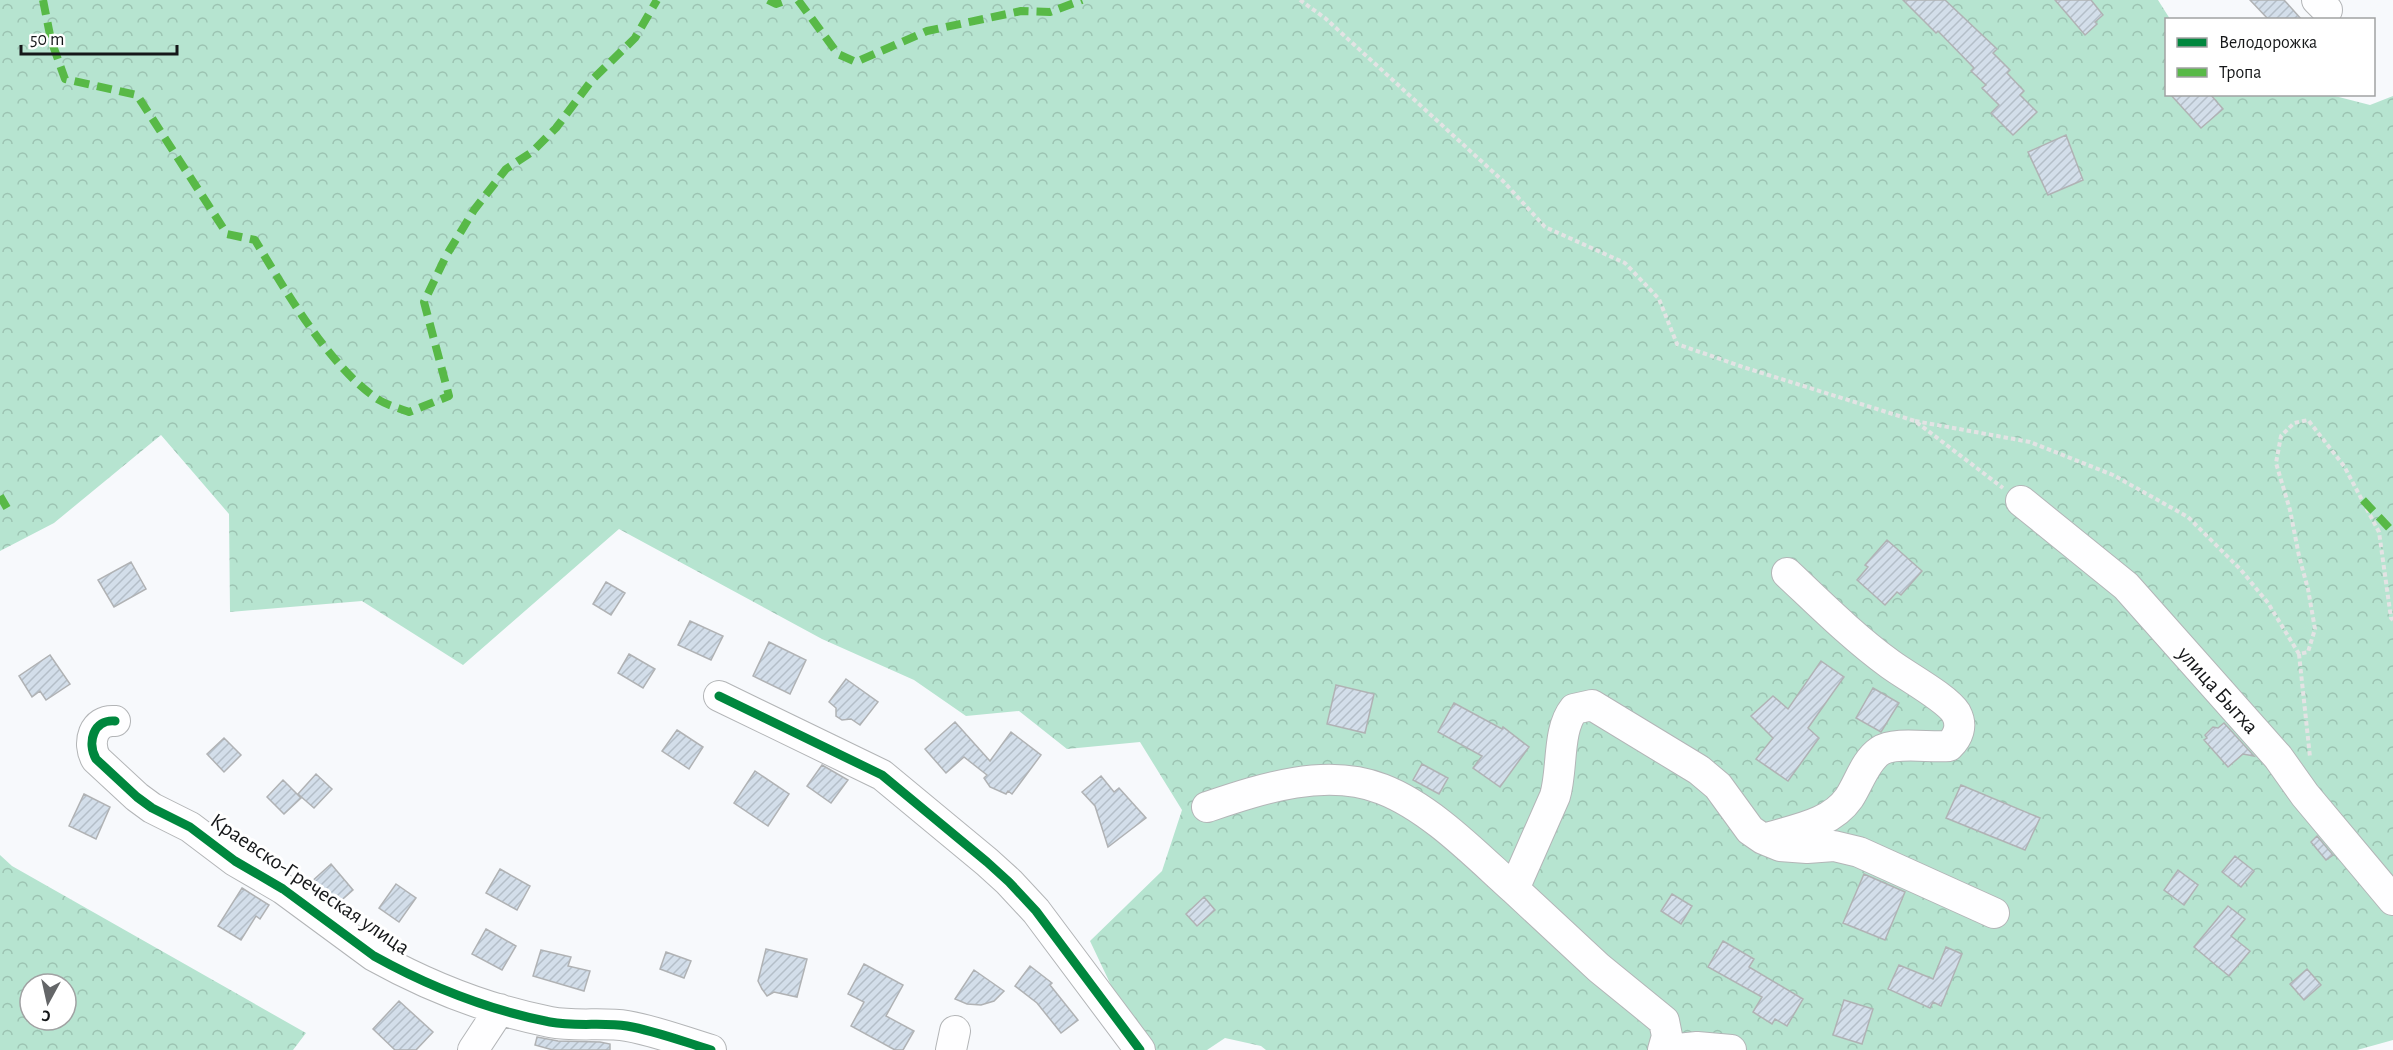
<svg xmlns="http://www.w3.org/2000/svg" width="2393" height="1050" viewBox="0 0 2393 1050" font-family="'Alegreya Sans',sans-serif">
  <defs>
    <pattern id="forest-crowns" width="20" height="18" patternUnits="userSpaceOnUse" patternTransform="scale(1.5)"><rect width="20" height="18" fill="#b6e4d0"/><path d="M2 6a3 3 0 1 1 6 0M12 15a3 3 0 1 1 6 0" fill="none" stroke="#9cc3b2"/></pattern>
    <pattern id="building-hatch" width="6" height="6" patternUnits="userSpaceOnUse" patternTransform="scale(1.5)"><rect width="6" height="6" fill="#d3deea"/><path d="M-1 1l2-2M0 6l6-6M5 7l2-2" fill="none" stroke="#b4bec8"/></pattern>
  </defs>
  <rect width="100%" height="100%" fill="#f7f9fc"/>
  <path fill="url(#forest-crowns)" fill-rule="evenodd" d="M 0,0 L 2158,0 L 2170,19 L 2166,20 L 2166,94 L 2331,95 L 2370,105 L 2393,96 L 2393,1040 L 2357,1050 L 1266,1050 L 1261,1046 L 1225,1038 L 1207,1050 L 1152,1050 L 1127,1019 L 1090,941 L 1162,871 L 1182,810 L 1140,742 L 1067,749 L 1019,711 L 966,716 L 914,680 L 822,639 L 619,529 L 463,665 L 362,601 L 230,612 L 229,514 L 161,435 L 54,523 L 0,551 Z
    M 0,855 L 12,866 L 306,1033 L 293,1050 L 0,1050 ZM 30,984 L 66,984 L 66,1020 L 30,1020 Z"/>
  <path fill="url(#building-hatch)" stroke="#b0b2b4" stroke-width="1.5" d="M 1903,0 L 1945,0 L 1997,49 L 1993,53 L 2010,70 L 2007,73 L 2024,91 L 2020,95 L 2037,112 L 2013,135 L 1991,113 L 1999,105 L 1982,88 L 1986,85 L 1971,71 L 1974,68 L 1938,31 L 1936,33 Z
    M 2055,0 L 2091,0 L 2103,15 L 2095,22 L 2097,24 L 2085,35 Z
    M 2250,0 L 2284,0 L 2302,20 L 2269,20 Z
    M 2170,94 L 2210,94 L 2223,109 L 2201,128 Z
    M 2066,135 L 2083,180 L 2048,195 L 2028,152 Z
    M 1887,540 L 1922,571 L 1901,595 L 1897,592 L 1885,605 L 1857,580 L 1868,567 L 1865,565 Z
    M 131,562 L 146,589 L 114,607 L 98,580 Z
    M 606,582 L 625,593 L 611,615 L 593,604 Z
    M 690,621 L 723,636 L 711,660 L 678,645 Z
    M 769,642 L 806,660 L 790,694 L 753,676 Z
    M 629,654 L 655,669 L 643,688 L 618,673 Z
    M 50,655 L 70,684 L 46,700 L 40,691 L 32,697 L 19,676 Z
    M 1821,661 L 1844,677 L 1808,728 L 1819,738 L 1788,781 L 1756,759 L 1773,738 L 1751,716 L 1773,696 L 1788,709 Z
    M 846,679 L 878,702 L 860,725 L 851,719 L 842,720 L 836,716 L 836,708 L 829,702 Z
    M 1336,685 L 1374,694 L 1365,733 L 1327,724 Z
    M 1873,688 L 1899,703 L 1881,732 L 1856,718 Z
    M 1454,703 L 1502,729 L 1503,727 L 1529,747 L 1500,787 L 1473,768 L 1482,756 L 1438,732 Z
    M 955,722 L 990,761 L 1011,732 L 1041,755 L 1012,794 L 1008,791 L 1006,794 L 990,787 L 984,778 L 987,775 L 964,757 L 946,773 L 925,749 Z
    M 2224,723 L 2254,756 L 2243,754 L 2228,767 L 2204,740 L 2207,738 L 2205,735 L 2213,727 L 2218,728 Z
    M 677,730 L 703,747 L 689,769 L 662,751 Z
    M 224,738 L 241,755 L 224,772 L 207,754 Z
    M 1422,764 L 1448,778 L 1439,794 L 1413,780 Z
    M 822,765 L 848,780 L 831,803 L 807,786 Z
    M 755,771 L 789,794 L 768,826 L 734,803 Z
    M 316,774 L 332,789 L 314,808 L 298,794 Z
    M 1101,776 L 1114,792 L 1119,788 L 1146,818 L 1108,847 L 1095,806 L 1082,792 Z
    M 283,780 L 301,798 L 284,814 L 267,797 Z
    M 1961,785 L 2040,818 L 2025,850 L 1946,818 Z
    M 84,794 L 110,807 L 96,839 L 69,826 Z
    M 2317,836 L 2333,855 L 2326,860 L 2311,842 Z
    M 2235,856 L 2254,871 L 2241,887 L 2222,872 Z
    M 331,864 L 353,890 L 335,906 L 309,884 Z
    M 500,869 L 530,886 L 517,910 L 486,893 Z
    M 2178,870 L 2198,885 L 2184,905 L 2164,890 Z
    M 1864,874 L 1905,892 L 1885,940 L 1843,923 Z
    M 396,884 L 416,898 L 399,922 L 379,908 Z
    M 242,888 L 269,905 L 260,919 L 256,916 L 241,940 L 218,926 Z
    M 1672,894 L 1692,906 L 1681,924 L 1661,911 Z
    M 1204,897 L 1215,910 L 1197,926 L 1186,914 Z
    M 2228,906 L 2245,919 L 2231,936 L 2250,951 L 2229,976 L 2194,947 Z
    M 486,929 L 516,946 L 502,970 L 472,954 Z
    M 1723,941 L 1754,959 L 1749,967 L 1803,999 L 1787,1026 L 1775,1019 L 1772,1024 L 1753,1012 L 1762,997 L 1708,967 Z
    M 1946,947 L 1962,954 L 1941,1006 L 1933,1002 L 1930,1008 L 1888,989 L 1899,965 L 1933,979 Z
    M 766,949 L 807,959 L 797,997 L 774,992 L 767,996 L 762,989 L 758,981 Z
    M 541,950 L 571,957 L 568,966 L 590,971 L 584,991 L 533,976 Z
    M 666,952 L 691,961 L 684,978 L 660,969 Z
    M 864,964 L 903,985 L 886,1016 L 914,1031 L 903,1050 L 895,1050 L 851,1026 L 864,1002 L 848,994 Z
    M 1030,966 L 1052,983 L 1050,985 L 1078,1020 L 1061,1033 L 1037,1003 L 1015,986 Z
    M 2307,969 L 2321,985 L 2304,1000 L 2290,984 Z
    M 974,970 L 1004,991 L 994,1001 L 981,1005 L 967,1004 L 955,999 Z
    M 1844,1000 L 1873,1009 L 1862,1044 L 1833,1035 Z
    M 399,1001 L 433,1032 L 416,1050 L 395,1050 L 373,1029 Z
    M 537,1037 L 558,1041 L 600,1042 L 610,1044 L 610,1050 L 553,1050 L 535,1045 Z"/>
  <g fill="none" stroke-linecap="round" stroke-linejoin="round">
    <defs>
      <path id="minor" d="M 2317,0 L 2327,10
        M 2021,501 L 2126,586 L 2278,757 L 2305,795 L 2393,900
        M 719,696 L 882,775 L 987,862 L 1009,882 L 1036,911 L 1140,1050
        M 115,721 C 93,719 87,743 96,759 L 137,797 L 152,808 L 190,827 L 235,861 L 283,889 L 374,956 C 428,986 489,1010 550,1022 C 576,1027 603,1022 627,1026 C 656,1031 684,1042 711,1050
        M 1207,807 C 1261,789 1325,767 1382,789 C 1431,808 1475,854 1514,889
        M 1767,838 C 1796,829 1831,824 1849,798 C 1859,783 1865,761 1880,751 C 1895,741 1930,748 1949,746 C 1958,737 1963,726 1956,713 C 1947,698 1906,676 1890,664 C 1853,637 1820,604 1787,573
        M 473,1050 L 500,1009
        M 951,1050 L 955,1031
        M 1663,1050 L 1667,1036 L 1664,1021 L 1599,968 L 1514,889 L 1555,796 C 1563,769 1557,730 1574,709 L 1592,705 L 1699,770 L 1718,786 L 1750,830 L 1763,839 L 1780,846 L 1807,848 L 1834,846 L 1859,852 L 1994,913
        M 1668,1050 L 1697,1047 L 1731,1050"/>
    </defs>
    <use href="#minor" stroke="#b3b5b7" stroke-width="32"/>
    <path stroke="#e3e3e4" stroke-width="4" stroke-dasharray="4.5 3" stroke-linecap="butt" d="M 1300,0 L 1325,18 L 1503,181 L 1545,227 L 1625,263 L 1659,299 L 1677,344 L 1743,367 L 1915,421 L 2003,488
      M 1915,421 L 2030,442 L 2113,475 L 2188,517 L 2241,570 L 2268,603 L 2299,654 L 2308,652 L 2315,629 L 2308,589 L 2299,556 L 2290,510 L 2276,463 L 2281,436 L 2294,423 L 2308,420 L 2344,466 L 2379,532 L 2391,618 L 2393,620
      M 2299,654 L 2310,757"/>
    <use href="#minor" stroke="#fefeff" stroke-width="30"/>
    <path stroke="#58b947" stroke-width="8" stroke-dasharray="15 8" stroke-linecap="butt" d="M 43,0 L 51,40 L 65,79 L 137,95 L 227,234 L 255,240 C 285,290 330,368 379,400 C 387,405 399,408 409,412 L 449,396 L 424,302 L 446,256 L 474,210 L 506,169 L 532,152 L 556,128 L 592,80 L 635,38 L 657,0
      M 768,0 L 776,4 L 787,0
      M 798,0 L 838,54 L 856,62 L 927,31 L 1021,11 L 1050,12 L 1082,0
      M 0,496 L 7,508
      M 2363,500 L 2393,532"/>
    <defs>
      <path id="cycleway" d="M 719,696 L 882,775 L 987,862 L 1009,882 L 1036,911 L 1140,1050
        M 115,721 C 93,719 87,743 96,759 L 137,797 L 152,808 L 190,827 L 235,861 L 283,889 L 374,956 C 428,986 489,1010 550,1022 C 576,1027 603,1022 627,1026 C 656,1031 684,1042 711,1050"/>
    </defs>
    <use href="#cycleway" stroke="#fff" stroke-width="13"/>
    <use href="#cycleway" stroke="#00873e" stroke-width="9"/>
  </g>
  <g text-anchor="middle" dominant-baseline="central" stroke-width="6" stroke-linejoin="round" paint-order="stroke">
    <g font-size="22" fill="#151719" stroke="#fff">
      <text transform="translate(2218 690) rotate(48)">улица Бытха</text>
      <text transform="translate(310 884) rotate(34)">Краевско-Греческая улица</text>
    </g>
  </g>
  <rect x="2165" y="18" width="210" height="78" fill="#ffffff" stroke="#a1a2a3" stroke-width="1.5"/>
  <rect x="2177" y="38" width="30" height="9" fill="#00873e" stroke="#a1a2a3" stroke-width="1.5"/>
  <text x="2219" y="48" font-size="18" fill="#151719">Велодорожка</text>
  <rect x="2177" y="68" width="30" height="9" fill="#58b947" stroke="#a1a2a3" stroke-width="1.5"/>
  <text x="2219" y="78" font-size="18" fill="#151719">Тропа</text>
  <g transform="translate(48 1002) rotate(188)"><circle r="28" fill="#ffffff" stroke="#a1a2a3" stroke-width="1.5"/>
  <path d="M0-4.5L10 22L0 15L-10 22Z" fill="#646668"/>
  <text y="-9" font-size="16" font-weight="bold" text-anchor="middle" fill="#151719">С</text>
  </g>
  <path d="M21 45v9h156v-9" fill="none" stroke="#151719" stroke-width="3"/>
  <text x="30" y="45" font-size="18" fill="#151719" stroke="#ffffff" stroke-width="4.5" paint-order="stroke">50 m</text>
</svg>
